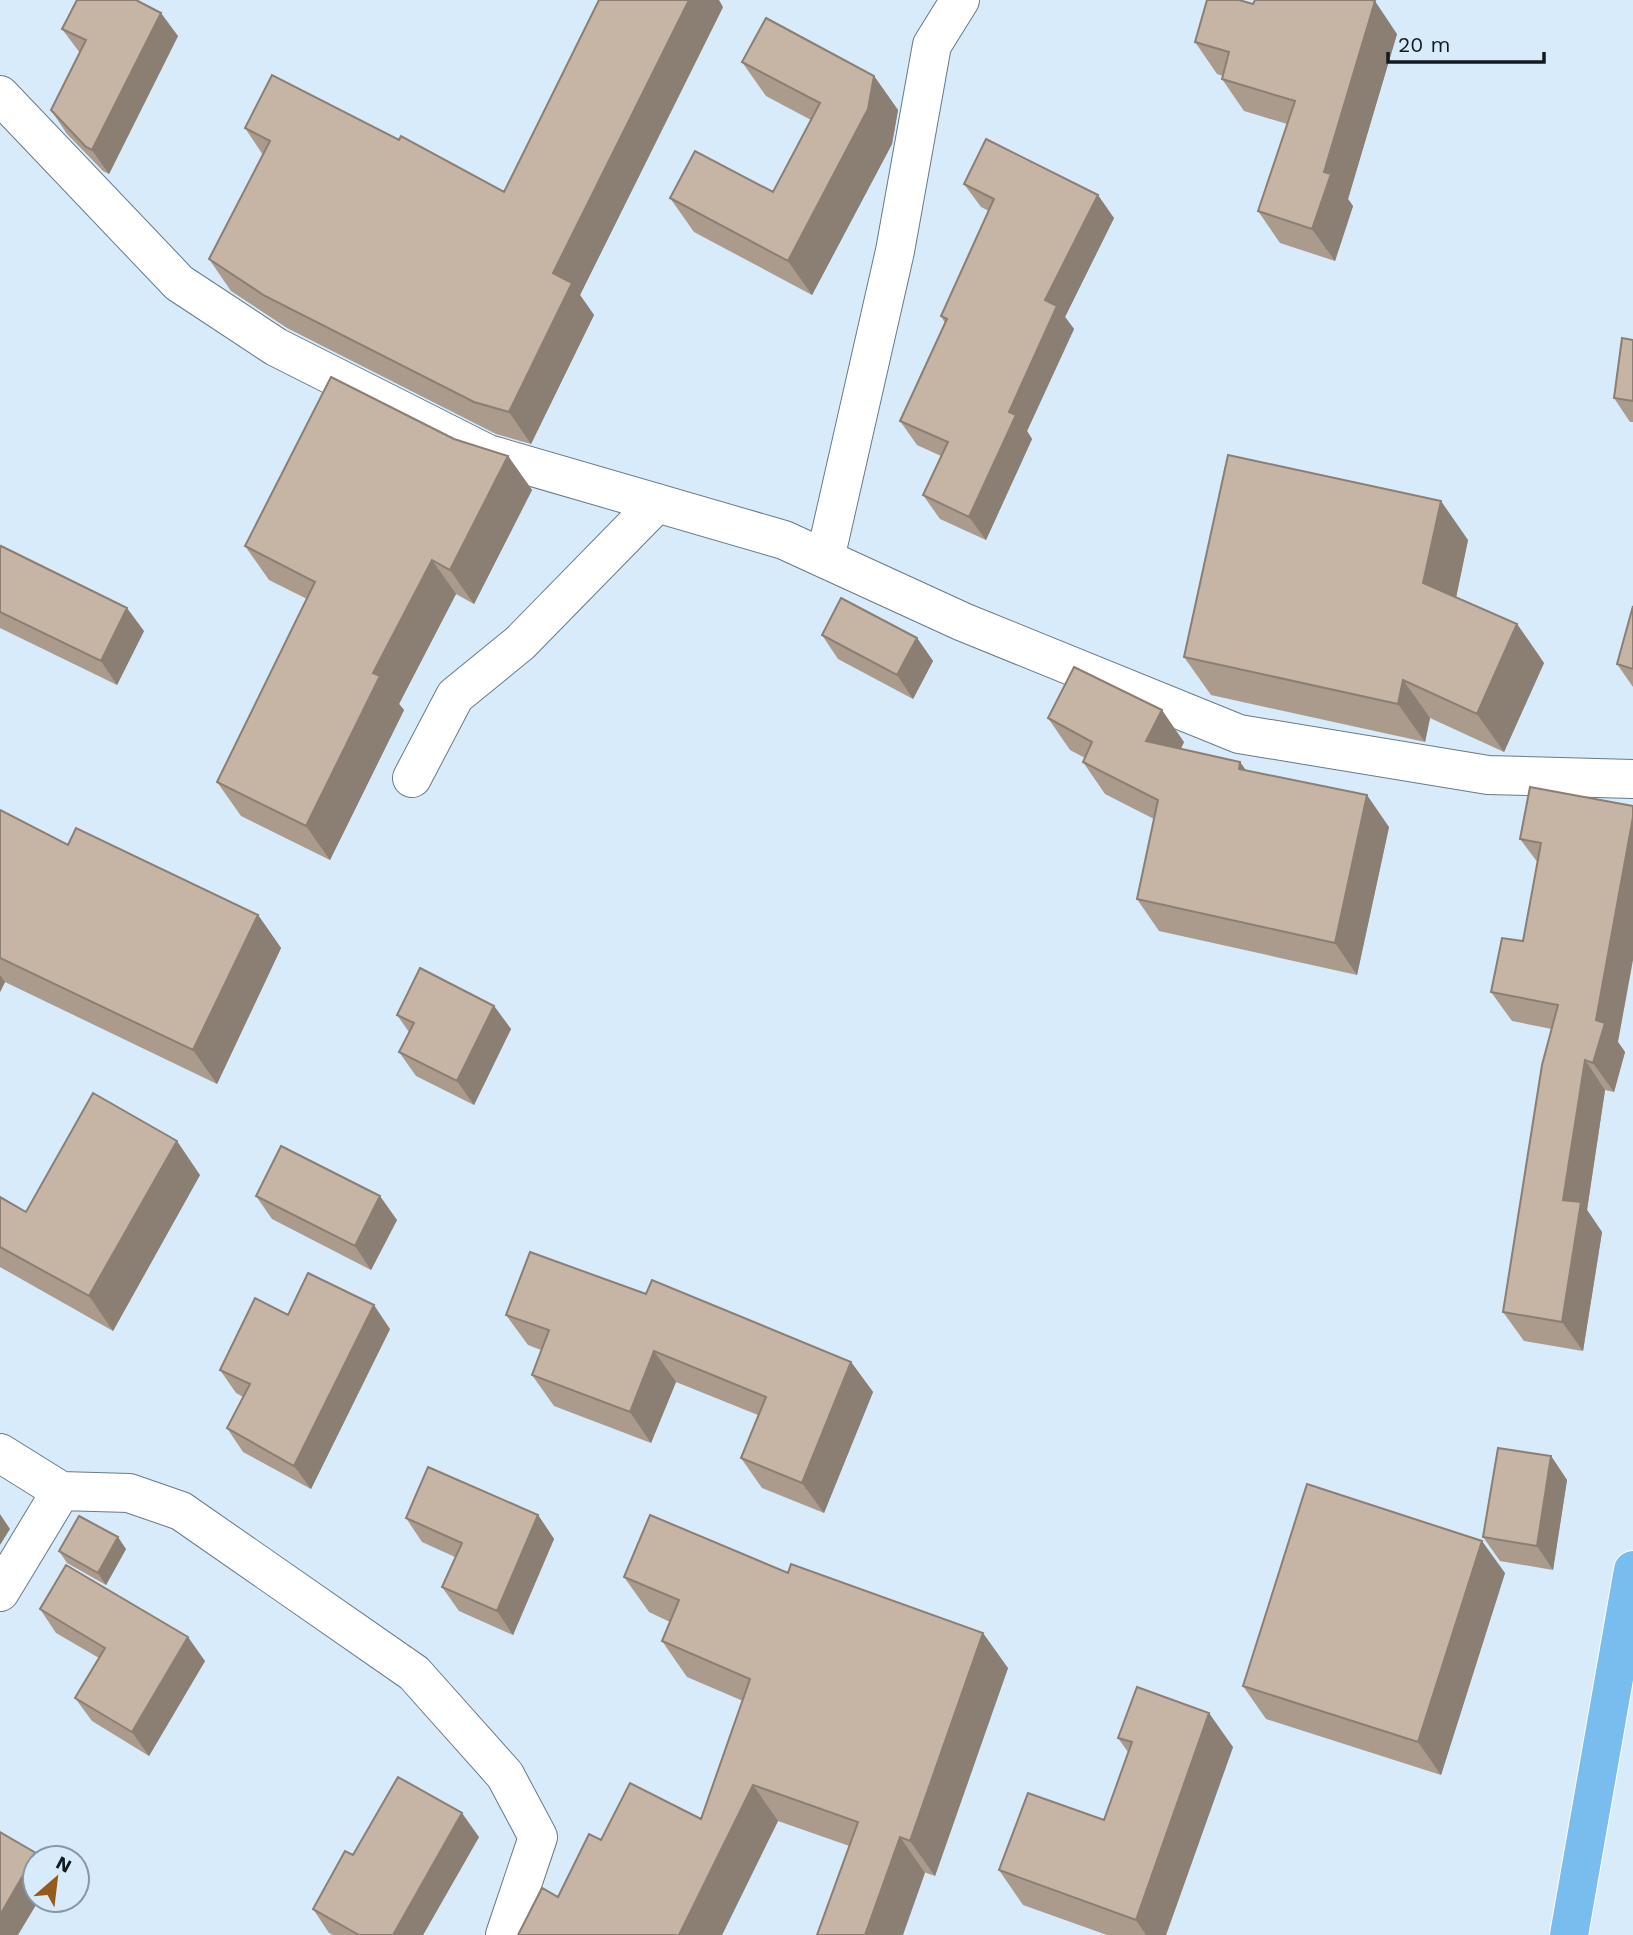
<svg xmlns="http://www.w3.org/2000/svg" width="1633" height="1935" viewBox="0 0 1633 1935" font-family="'Work Sans',sans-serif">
  <rect width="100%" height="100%" fill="#d7ebfb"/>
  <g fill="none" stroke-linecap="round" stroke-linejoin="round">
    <defs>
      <path id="minor" d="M 0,95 L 179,283 L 276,347 L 488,454 L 784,540 L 963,622 L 1239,734 L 1488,775 L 1633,779
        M 825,559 L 895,251 L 932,45 L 960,0
        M 412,778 L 455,696 L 520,643 L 657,503
        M 0,1453 L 61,1491 L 0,1592
        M 61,1491 L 129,1493 L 181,1511 L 414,1673 L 505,1775 L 538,1837 L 505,1935"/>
      <path id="highway" d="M 1569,1935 L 1633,1570"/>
    </defs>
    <use href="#minor" stroke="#687a89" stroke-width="40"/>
    <use href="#highway" stroke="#fff" stroke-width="40"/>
    <use href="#minor" stroke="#fff" stroke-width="38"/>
    <use href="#highway" stroke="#79bcee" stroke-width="38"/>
  </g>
  <path fill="#aa9b8d" d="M 1253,4 L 1397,34 L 1348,199 L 1353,206 L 1335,261 L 1280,243 L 1258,211 L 1287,124 L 1244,111 L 1222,79 L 1223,76 L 1217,74 L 1195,42 Z
    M 723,7 L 580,295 L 594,315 L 531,444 L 496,434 L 287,328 L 231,291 L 209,259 L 263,155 L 245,128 L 399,140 L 504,192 Z
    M 62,29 L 178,36 L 109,174 L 103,171 L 67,134 L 51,110 L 80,53 Z
    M 742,62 L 874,76 L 898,110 L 892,144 L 812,295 L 694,232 L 670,198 L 773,192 L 811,120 L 766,96 Z
    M 964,184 L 1114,218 L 1065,317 L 1074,329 L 1027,431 L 1032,439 L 986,540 L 940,519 L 923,495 L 941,456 L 917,445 L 900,421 L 945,323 L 941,316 L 989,211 L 981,207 Z
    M 1633,340 L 1633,422 L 1630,422 L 1614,398 Z
    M 454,439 L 508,456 L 532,490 L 474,604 L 456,594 L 399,704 L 404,710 L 330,860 L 241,816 L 217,782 L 307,599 L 269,580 L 245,546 Z
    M 1468,540 L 1456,597 L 1517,624 L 1544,663 L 1504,752 L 1430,718 L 1425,742 L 1211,695 L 1184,657 Z
    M 0,549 L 144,631 L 117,685 L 0,628 Z
    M 1633,606 L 1633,687 L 1617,664 Z
    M 822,635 L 917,638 L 933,661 L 913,699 L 838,659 Z
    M 1048,718 L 1184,742 L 1181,749 L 1240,762 L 1245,770 L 1389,827 L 1357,975 L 1159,931 L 1137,899 L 1154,819 L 1105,794 L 1083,762 L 1085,758 L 1070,750 Z
    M 1530,787 L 1618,1042 L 1625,1052 L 1614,1092 L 1605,1090 L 1587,1210 L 1602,1232 L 1583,1351 L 1524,1341 L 1503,1312 L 1552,1029 L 1512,1021 L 1491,992 L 1523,941 L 1538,863 L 1520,839 Z
    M 0,810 L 68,845 L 258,915 L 281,948 L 217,1084 L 5,982 L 0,992 Z
    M 494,1006 L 511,1029 L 474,1105 L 416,1076 L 399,1052 L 409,1032 L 397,1015 Z
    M 200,1175 L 113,1331 L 0,1267 L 0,1197 L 26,1212 Z
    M 256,1196 L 397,1220 L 371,1270 L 272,1219 Z
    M 646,1294 L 851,1362 L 873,1392 L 824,1513 L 762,1488 L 741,1458 L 758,1415 L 676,1382 L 651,1443 L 554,1406 L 532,1375 L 541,1350 L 528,1345 L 506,1315 Z
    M 288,1315 L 390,1329 L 311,1489 L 243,1452 L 227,1428 L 243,1397 L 236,1393 L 220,1370 Z
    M 1551,1456 L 1567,1480 L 1553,1570 L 1500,1561 L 1483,1537 Z
    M 538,1515 L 554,1539 L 513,1635 L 459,1611 L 442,1587 L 455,1557 L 422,1542 L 406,1518 Z
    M 126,1549 L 106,1585 L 67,1563 L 59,1551 Z
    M 1505,1573 L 1441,1775 L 1266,1719 L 1243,1686 Z
    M 624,1577 L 1008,1668 L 935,1876 L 778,1821 L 722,1935 L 518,1935 L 558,1897 L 601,1840 L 701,1819 L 743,1701 L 687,1677 L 662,1641 L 670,1622 L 649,1612 Z
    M 40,1609 L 205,1661 L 149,1756 L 92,1721 L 75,1698 L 99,1658 L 56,1633 Z
    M 1118,1738 L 1233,1747 L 1166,1935 L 1107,1935 L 1023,1905 L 999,1870 L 1104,1820 L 1128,1752 Z
    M 479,1837 L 423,1935 L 333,1935 L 329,1933 L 313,1909 L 353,1855 Z"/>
  <path fill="#8b7e73" d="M 689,0 L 719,0 L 723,7 L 580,295 L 594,315 L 531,444 L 509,412 L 553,273 Z
    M 1375,1 L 1397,34 L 1348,199 L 1353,206 L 1335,261 L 1312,229 L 1324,172 Z
    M 161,13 L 178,36 L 109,174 L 92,150 Z
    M 874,76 L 898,110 L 892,144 L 812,295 L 788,261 Z
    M 1098,195 L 1114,218 L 1065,317 L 1074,329 L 1027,431 L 1032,439 L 986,540 L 969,517 L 1009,412 L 1045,300 Z
    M 508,456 L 532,490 L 474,604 L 450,570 Z
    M 1441,501 L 1468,540 L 1451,622 L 1423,583 Z
    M 432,560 L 456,594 L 399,704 L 404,710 L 330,860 L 306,826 L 373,673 Z
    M 127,608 L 144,631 L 117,685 L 101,661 Z
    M 1517,624 L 1544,663 L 1504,752 L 1477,714 Z
    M 917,638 L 933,661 L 913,699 L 897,675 Z
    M 1403,680 L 1430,718 L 1425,742 L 1398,704 Z
    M 1162,710 L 1184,742 L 1168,773 L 1146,741 Z
    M 1240,762 L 1263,794 L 1239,769 Z
    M 1367,795 L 1389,827 L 1357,975 L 1335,943 Z
    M 1633,817 L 1633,960 L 1618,1042 L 1625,1052 L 1614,1092 L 1593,1063 L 1596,1020 Z
    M 258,915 L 281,948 L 217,1084 L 193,1050 Z
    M 0,975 L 5,982 L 0,992 Z
    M 494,1006 L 511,1029 L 474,1105 L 457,1081 Z
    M 1585,1060 L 1605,1090 L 1587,1210 L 1602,1232 L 1583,1351 L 1562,1322 L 1563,1200 Z
    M 177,1141 L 200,1175 L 113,1331 L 89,1296 Z
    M 380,1196 L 397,1220 L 371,1270 L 355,1246 Z
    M 374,1305 L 390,1329 L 311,1489 L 294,1466 Z
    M 654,1351 L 676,1382 L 651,1443 L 630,1412 Z
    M 851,1362 L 873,1392 L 824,1513 L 802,1483 Z
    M 1551,1456 L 1567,1480 L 1553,1570 L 1537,1546 Z
    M 0,1514 L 10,1529 L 0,1545 Z
    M 538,1515 L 554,1539 L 513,1635 L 497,1611 Z
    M 118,1537 L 126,1549 L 106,1585 L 98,1573 Z
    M 1482,1541 L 1505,1573 L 1441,1775 L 1418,1742 Z
    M 983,1633 L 1008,1668 L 935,1876 L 910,1841 Z
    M 188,1637 L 205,1661 L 149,1756 L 132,1732 Z
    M 1209,1713 L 1233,1747 L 1166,1935 L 1146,1935 L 1136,1920 Z
    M 753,1785 L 778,1821 L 722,1935 L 679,1935 Z
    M 462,1813 L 479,1837 L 423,1935 L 393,1935 Z
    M 900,1837 L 925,1873 L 903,1935 L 865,1935 Z
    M 36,1853 L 40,1858 L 35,1858 L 35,1900 L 39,1900 L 18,1935 L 0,1935 L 0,1915 Z"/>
  <path fill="#c6b4a4" stroke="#8b7e73" stroke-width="2" d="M 77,0 L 136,0 L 161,13 L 92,150 L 86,147 L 51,110 L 86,40 L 62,29 Z
    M 599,0 L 689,0 L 553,273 L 572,283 L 509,412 L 474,402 L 265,296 L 209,259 L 270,141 L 245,128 L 272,75 L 399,140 L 401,136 L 504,192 Z
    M 1207,0 L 1239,0 L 1253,4 L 1255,0 L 1371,0 L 1375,1 L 1324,172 L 1331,174 L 1312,229 L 1258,211 L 1295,101 L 1222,79 L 1229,52 L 1195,42 Z
    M 766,18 L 874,76 L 868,109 L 788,261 L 670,198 L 695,151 L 773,192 L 820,103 L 742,62 Z
    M 986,139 L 1098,195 L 1045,300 L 1057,306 L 1009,412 L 1016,415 L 969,517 L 923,495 L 948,442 L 900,421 L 947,319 L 941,316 L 994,199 L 964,184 Z
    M 1622,338 L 1633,340 L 1633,401 L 1614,398 Z
    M 331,377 L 454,439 L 508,456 L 450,570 L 432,560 L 373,673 L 380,676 L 306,826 L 217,782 L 315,582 L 245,546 Z
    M 1228,455 L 1441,501 L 1423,583 L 1517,624 L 1477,714 L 1403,680 L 1398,704 L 1184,657 Z
    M 1,546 L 127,608 L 101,661 L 0,612 L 0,549 Z
    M 841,598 L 917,638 L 897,675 L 822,635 Z
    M 1633,606 L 1633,669 L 1617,664 Z
    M 1074,667 L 1162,710 L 1146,741 L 1240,762 L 1239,769 L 1367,795 L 1335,943 L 1137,899 L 1158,800 L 1083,762 L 1092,742 L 1048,718 Z
    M 1530,787 L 1633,806 L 1633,817 L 1596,1020 L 1605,1023 L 1593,1063 L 1585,1060 L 1563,1200 L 1581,1202 L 1562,1322 L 1503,1312 L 1542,1065 L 1558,1005 L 1491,992 L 1502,938 L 1523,941 L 1541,843 L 1520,839 Z
    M 0,810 L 68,845 L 76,828 L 258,915 L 193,1050 L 0,958 Z
    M 420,968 L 494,1006 L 457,1081 L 399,1052 L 414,1023 L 397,1015 Z
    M 93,1093 L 177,1141 L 89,1296 L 0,1247 L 0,1197 L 26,1212 Z
    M 281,1146 L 380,1196 L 355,1246 L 256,1196 Z
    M 530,1252 L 646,1294 L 652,1280 L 851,1362 L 802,1483 L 741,1458 L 766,1397 L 654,1351 L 630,1412 L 532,1375 L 549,1330 L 506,1315 Z
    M 308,1273 L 374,1305 L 294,1466 L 227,1428 L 250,1384 L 220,1370 L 255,1298 L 288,1315 Z
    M 1498,1448 L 1551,1456 L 1537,1546 L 1483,1537 Z
    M 428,1467 L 538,1515 L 497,1611 L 442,1587 L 462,1543 L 406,1518 Z
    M 1307,1484 L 1482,1541 L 1418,1742 L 1243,1686 Z
    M 650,1515 L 788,1573 L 791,1564 L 983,1633 L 910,1841 L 900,1837 L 865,1935 L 817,1935 L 858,1822 L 753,1785 L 679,1935 L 518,1935 L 542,1888 L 558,1897 L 589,1834 L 601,1840 L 630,1783 L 701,1819 L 750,1679 L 662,1641 L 679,1600 L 624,1577 Z
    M 79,1516 L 118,1537 L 98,1573 L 59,1551 Z
    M 66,1565 L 188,1637 L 132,1732 L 75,1698 L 105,1648 L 40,1609 Z
    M 1137,1687 L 1209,1713 L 1136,1920 L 999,1870 L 1028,1793 L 1104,1820 L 1132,1742 L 1118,1738 Z
    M 398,1777 L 462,1813 L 393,1935 L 359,1935 L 313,1909 L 345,1851 L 353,1855 Z
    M 0,1832 L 36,1853 L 0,1915 Z"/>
  <g transform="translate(56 1879) rotate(28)"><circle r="33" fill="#d7ebfb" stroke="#8897a3" stroke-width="2"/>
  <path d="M0-5L12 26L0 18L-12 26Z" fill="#955b18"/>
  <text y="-10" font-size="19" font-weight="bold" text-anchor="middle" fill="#121a1f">N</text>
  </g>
  <path d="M1388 52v10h156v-10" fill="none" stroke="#121a1f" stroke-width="3.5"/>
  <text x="1398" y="52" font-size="21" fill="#121a1f" stroke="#d7ebfb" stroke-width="5" paint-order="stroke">20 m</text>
</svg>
